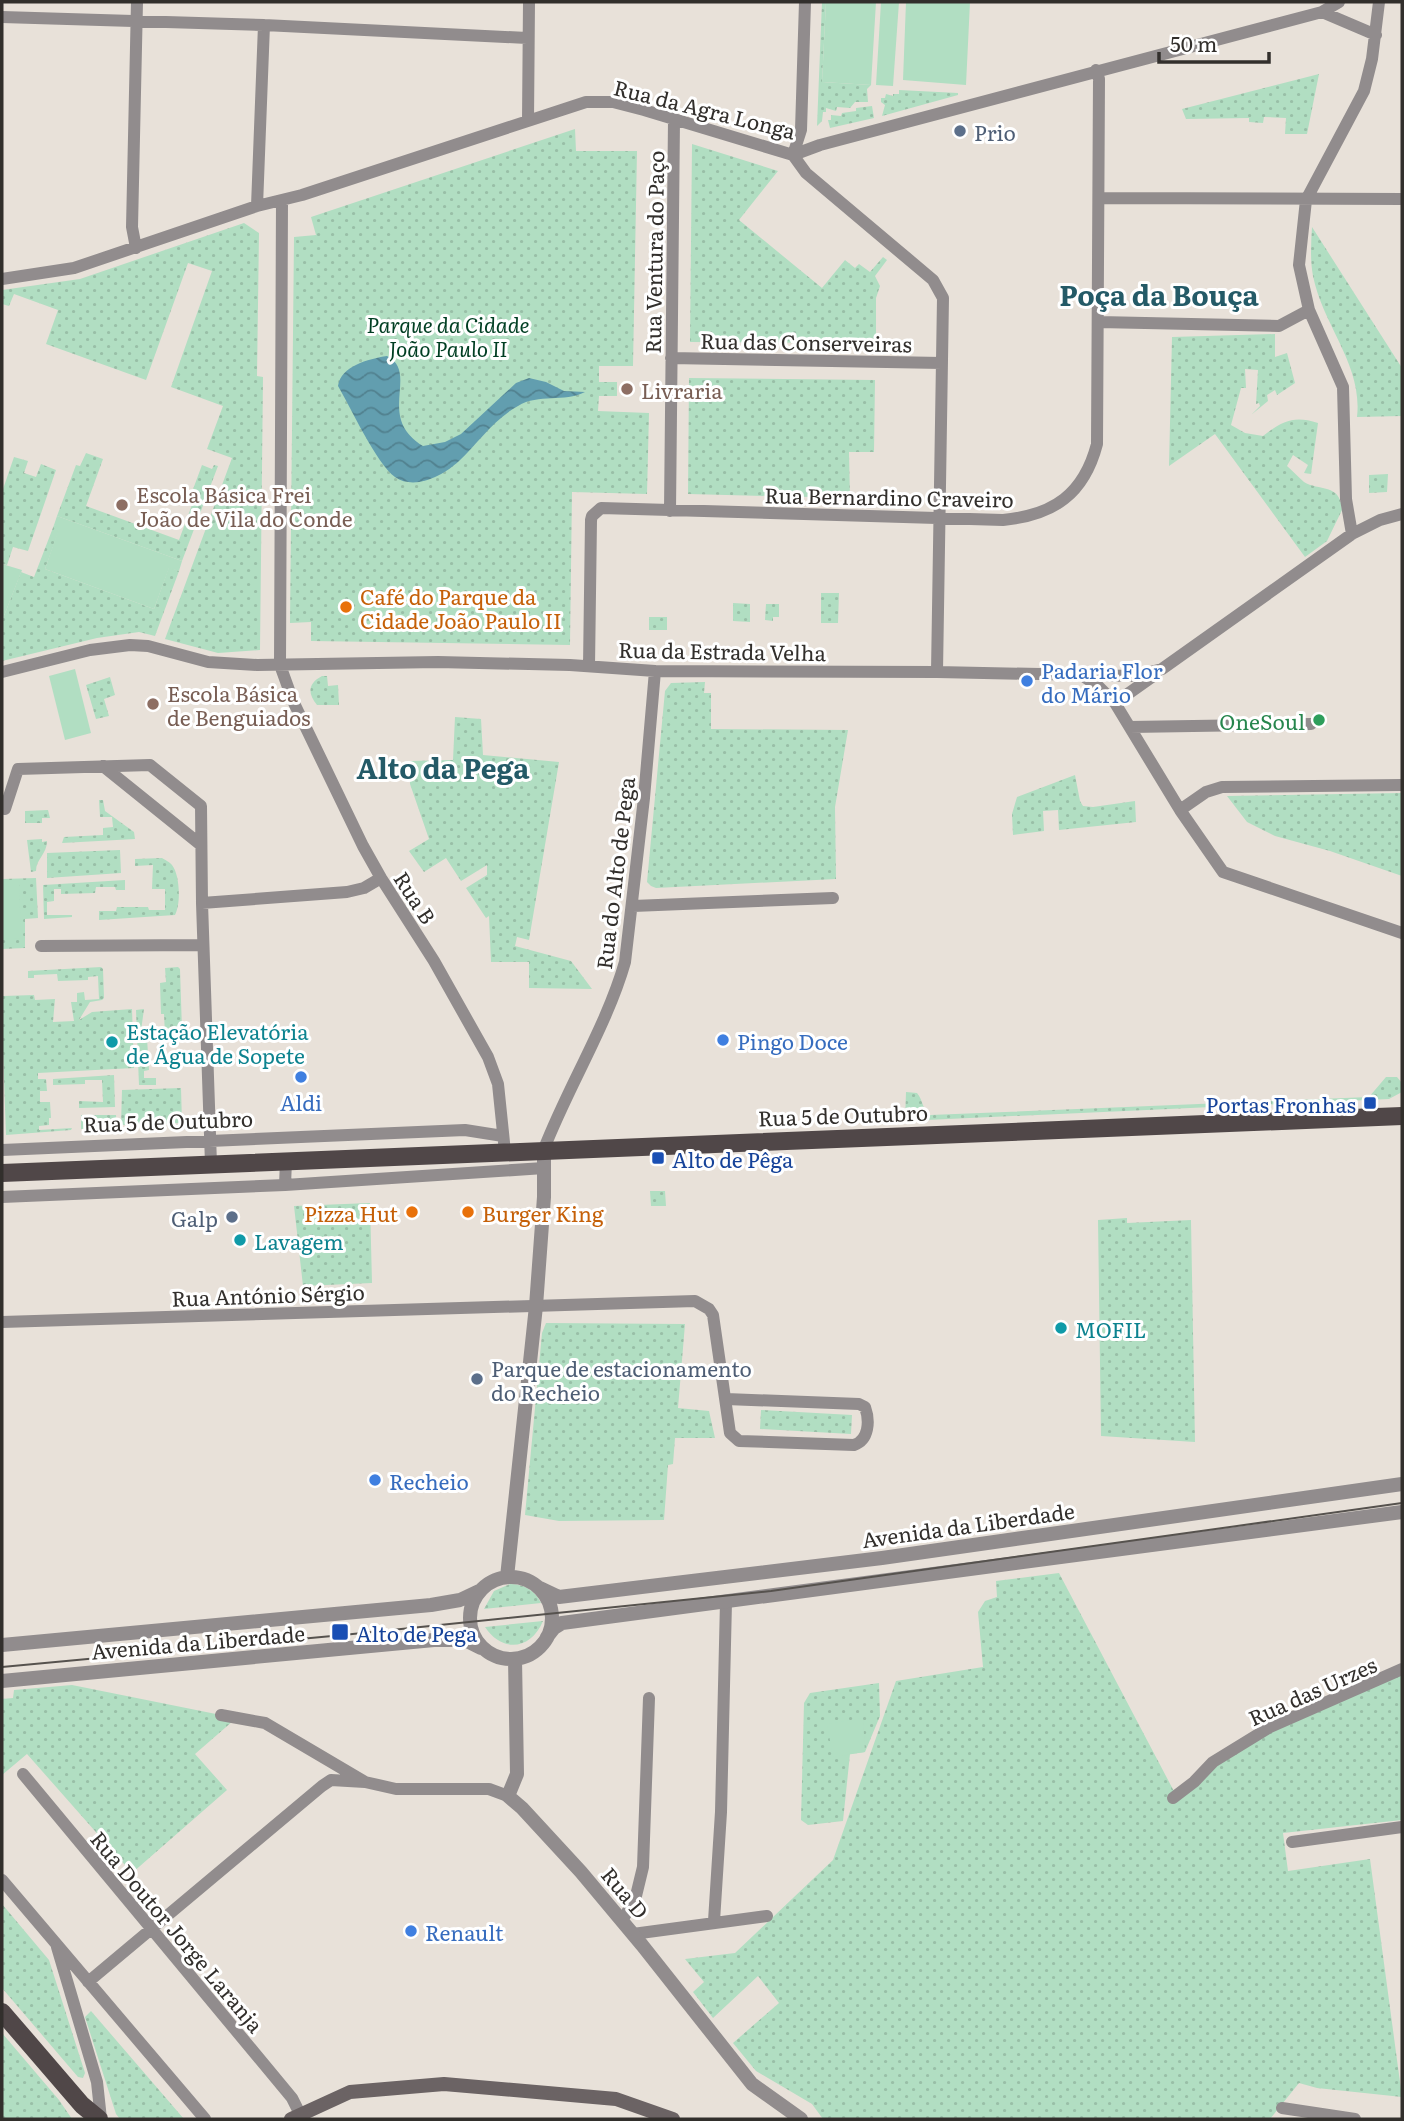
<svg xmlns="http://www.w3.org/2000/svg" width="1404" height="2121" viewBox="0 0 1404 2121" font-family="Literata,serif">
  <defs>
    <pattern id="green-dots" width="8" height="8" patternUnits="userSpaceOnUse" patternTransform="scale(1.75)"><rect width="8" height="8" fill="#b1dec2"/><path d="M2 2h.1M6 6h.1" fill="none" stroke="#99bfa7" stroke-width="1.8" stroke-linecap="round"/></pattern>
    <pattern id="water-waves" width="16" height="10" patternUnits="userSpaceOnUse" patternTransform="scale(1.75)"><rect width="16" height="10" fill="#629eaf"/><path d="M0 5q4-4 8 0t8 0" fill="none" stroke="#51818f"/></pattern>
  </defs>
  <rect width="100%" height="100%" fill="#e8e1d9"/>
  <path fill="url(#green-dots)" d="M 822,2 L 826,2 L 822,82 L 871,85 L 867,89 L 868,102 L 855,102 L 850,108 L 837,107 L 836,111 L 826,108 L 826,112 L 823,112 L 822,121 L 817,126 Z
    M 1319,74 L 1307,134 L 1285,134 L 1286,118 L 1264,117 L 1263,123 L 1249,122 L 1249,118 L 1186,119 L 1182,109 Z
    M 899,90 L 958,93 L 958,95 L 882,116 L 885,105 L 881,102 L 881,98 L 885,98 L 886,94 L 893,96 L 893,94 L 899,94 Z
    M 872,106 L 874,118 L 830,128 L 828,120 L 831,120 L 831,115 L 841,116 L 842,113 L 856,111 L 856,108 Z
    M 575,129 L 576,151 L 637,151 L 633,366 L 599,366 L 599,382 L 617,382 L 617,396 L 599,396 L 598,411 L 649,413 L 647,494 L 572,492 L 570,645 L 311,641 L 311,622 L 290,623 L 294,237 L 316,235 L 311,217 Z
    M 692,144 L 778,171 L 739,220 L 822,288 L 845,260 L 855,268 L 859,264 L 870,272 L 883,257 L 887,260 L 875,276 L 880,286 L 876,298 L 876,343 L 690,342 Z
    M 244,223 L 259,233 L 257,376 L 263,377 L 260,650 L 218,653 L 165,639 L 232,458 L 207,449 L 223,406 L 171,387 L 212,271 L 188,263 L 146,380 L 46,344 L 58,310 L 14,294 L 9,306 L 2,304 L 2,290 L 80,279 Z
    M 1312,227 L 1402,368 L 1402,416 L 1357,417 C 1363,365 1323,326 1313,276 C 1310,260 1311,243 1312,227 Z
    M 1275,334 L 1275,357 L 1287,353 L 1295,383 L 1277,395 L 1275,390 L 1267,395 L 1268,401 L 1251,415 L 1260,406 L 1259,403 L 1256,404 L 1258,370 L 1245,369 L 1246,388 L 1241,388 L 1231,425 L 1245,433 L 1263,436 C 1282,421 1294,415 1318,423 L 1311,474 L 1304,473 L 1308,465 L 1293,455 L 1287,466 C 1293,471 1298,477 1304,482 C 1318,491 1341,483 1342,510 L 1327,541 L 1305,557 L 1215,434 L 1169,466 L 1172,337 Z
    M 689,378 L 875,380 L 874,452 L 849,452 L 850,498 L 688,494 Z
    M 86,453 L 103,459 L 86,506 L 179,540 L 196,494 L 192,492 L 202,465 L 212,469 L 214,465 L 218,466 L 182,561 L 57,516 L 76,465 L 80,466 Z
    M 14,457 L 28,461 L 24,473 L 36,477 L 41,464 L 56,470 L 28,551 L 13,547 L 7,565 L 2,564 L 2,492 Z
    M 1388,474 L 1387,492 L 1369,493 L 1369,475 Z
    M 54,525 L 60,527 L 45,569 L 154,609 L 169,567 L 179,571 L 155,636 L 139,632 L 97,638 L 2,661 L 2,621 L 21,572 L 34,577 Z
    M 821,593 L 839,593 L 838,623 L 821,623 Z
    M 733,603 L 750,604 L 750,622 L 733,621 Z
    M 766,604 L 779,604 L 779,617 L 773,617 L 773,621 L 765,620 Z
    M 649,617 L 667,617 L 667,630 L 649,630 Z
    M 322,676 L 327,676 L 328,686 L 338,685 L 339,705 L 317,705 C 308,694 307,684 322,676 Z
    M 110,677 L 115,695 L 104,699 L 109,716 L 96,719 L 86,685 Z
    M 705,682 L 704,693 L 711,693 L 711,729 L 848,730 L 835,807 L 836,879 L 656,888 L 651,886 L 647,882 L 665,691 L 671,683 Z
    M 455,717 L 481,719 L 483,755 L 559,762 L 529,940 L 517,937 L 515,946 L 571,961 L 592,989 L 529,988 L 529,962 L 491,962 L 489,916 L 486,918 L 466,888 L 487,875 L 487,865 L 461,881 L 446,858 L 424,872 L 409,851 L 429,839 L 410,784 L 410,761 L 453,760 Z
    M 1075,775 L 1080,801 L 1083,806 L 1093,807 L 1135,801 L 1136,822 L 1059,830 L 1058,810 L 1043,811 L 1044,831 L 1013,835 L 1012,814 L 1017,797 Z
    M 1402,793 L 1402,876 L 1330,851 L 1275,836 L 1247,822 L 1227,796 Z
    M 99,800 L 103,800 L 105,811 L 134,832 L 135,839 L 62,843 L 64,837 L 103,835 L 103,828 L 113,827 L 112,817 L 100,817 Z
    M 48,810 L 50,818 L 42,818 L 42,823 L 25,823 L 25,811 Z
    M 42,839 L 42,842 L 47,841 C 47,854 36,859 36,871 L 31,872 L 27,840 Z
    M 120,850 L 121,873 L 47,878 L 47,853 Z
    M 162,858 C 165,860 170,862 172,865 C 180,875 181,904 175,915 L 99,920 L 99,911 L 116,911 L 117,907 L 148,907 L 149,910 L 165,910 L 165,889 L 152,889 L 153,865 L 135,866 L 135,859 Z
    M 36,878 L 38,918 L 25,919 L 25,948 L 2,949 L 2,879 Z
    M 125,880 L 125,890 L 116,890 L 115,887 L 96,887 L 95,893 L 61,894 L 61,889 L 54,889 L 54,901 L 47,902 L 47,915 L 72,915 L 72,917 L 44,919 L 43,885 Z
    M 101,967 L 103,969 L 104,998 L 102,1000 L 90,1002 L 79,1020 L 92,1012 L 132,1009 L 134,1068 L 38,1073 L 38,1079 L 46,1079 L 47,1091 L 40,1091 L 40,1102 L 50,1102 L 51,1118 L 49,1118 L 49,1125 L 39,1126 L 39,1130 L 72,1128 L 71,1130 L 6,1135 L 2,1023 L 3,996 L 34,995 L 35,1000 L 55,999 L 53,1022 L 74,1021 L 71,1002 L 77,1002 L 77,993 L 84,992 L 85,1000 L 99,999 L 98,976 L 88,977 L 88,980 L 58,981 L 57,974 L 34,975 L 34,978 L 28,978 L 28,971 Z
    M 178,967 L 180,969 L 182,1030 L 180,1030 L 180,1034 L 165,1034 L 164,1014 L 161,1014 L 160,983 L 166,982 L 165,968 Z
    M 144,1009 L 140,1038 L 147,1038 L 149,1070 L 144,1071 L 144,1078 L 156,1078 L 156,1085 L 139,1085 L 136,1010 Z
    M 114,1075 L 115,1107 L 79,1108 L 79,1101 L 103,1102 L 102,1080 L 85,1080 L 85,1084 L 53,1085 L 53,1079 Z
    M 1386,1077 L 1397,1077 L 1402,1083 L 1402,1092 L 1389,1099 L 905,1121 L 906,1092 L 917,1093 C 923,1100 922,1109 930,1115 L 1369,1097 Z
    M 181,1088 L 182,1123 L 121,1125 L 122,1090 Z
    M 81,1115 L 116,1115 L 117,1127 L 81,1129 Z
    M 650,1191 L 665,1191 L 666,1206 L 651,1206 Z
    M 370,1203 L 372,1283 L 303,1286 L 294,1206 Z
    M 1127,1218 L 1127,1223 L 1191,1220 L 1195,1442 L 1101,1436 L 1098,1220 Z
    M 546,1323 L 685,1324 L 678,1408 L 709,1411 L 715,1438 L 675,1438 L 673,1464 L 668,1465 L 664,1520 L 559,1521 L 525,1515 L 542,1333 Z
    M 761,1410 L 852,1415 L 851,1434 L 760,1429 Z
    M 1059,1573 L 1177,1797 L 1257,1735 L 1402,1671 L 1402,1820 L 1283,1833 L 1288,1871 L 1370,1859 L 1402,2097 L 1317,2088 L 1299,2083 L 1270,2119 L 823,2119 L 812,2104 L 756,2071 L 733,2043 L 779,2003 L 758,1976 L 713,2018 L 693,1992 L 704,1982 L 685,1959 L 735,1953 L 833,1860 L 896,1681 L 983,1667 L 978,1612 L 985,1601 L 997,1597 L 996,1581 Z
    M 510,1584 C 523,1584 535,1590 541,1603 L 484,1609 L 494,1591 Z
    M 543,1621 C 531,1650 502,1653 485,1627 Z
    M 879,1683 L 880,1716 L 865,1752 L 850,1754 L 843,1821 L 808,1825 L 801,1820 L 804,1703 L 810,1693 Z
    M 72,1685 L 221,1715 L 233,1721 L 195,1754 L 227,1790 L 132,1873 L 27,1754 L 2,1775 L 2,1699 L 13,1698 L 14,1690 Z
    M 2,1904 L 49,1960 L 85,2073 L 83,2078 L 78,2077 L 2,1988 Z
    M 91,2011 L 184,2119 L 120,2119 L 116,2114 L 85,2017 Z
    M 2,2033 L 59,2100 L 72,2119 L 2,2119 Z"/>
  <path fill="#b1dec2" d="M 826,2 L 876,2 L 871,85 L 822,82 Z
    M 881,2 L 899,2 L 893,86 L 876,85 Z
    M 906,2 L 970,2 L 966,85 L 903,80 Z
    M 57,516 L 182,561 L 179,571 L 169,568 L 154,609 L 45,569 L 59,528 L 54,525 Z
    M 2,564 L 22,570 L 2,621 Z
    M 75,669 L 91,733 L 65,740 L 49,676 Z
    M 2,882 L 19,882 L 21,938 L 2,939 Z
    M 863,1718 L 865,1752 L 833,1757 L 827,1724 Z"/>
  <path fill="url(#water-waves)" d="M 387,356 C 420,373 375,417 423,446 L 445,442 L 461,434 L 516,383 L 529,378 L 546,382 L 564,391 L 585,392 C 564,403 539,393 518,406 C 494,419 478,443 459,461 C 444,475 415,491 395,477 C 376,463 351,408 338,386 C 341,366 368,359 387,356 Z"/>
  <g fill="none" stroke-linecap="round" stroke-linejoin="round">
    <path stroke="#918c8d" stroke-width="12" d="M 1322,12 L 1376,35
      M 2,17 L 264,25 L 527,38
      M 528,120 L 529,2
      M 793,155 L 806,173 L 933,280 L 943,298 L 937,672
      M 793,155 L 801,130 L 805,2
      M 1099,198 L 1402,199
      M 282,201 L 280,665 L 293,701 L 363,846 L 381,878 L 434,961 L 488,1057 L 498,1084 L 505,1152
      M 257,206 L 264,25
      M 136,248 L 132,227 L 137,2
      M 2,279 L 74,268 L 257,206 L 302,195 L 586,102 L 613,102 L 644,110 L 793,155 L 820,145 L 1322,12 L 1339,2
      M 1099,322 L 1279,326 L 1309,310
      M 671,358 L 942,363
      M 670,511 L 674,120
      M 1352,534 L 1346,499 L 1343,387 L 1309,310 L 1299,265 L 1306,200 L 1364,91 L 1372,59 L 1379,2
      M 589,666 L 591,520 L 592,516 L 601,508 L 1003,520 C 1054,515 1084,494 1097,444 L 1099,79 L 1096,70
      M 2,672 L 90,650 L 130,645 L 148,646 L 208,662 L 257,665 L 438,662 L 570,665 L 655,671 L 937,672 L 1135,676 L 1162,669 L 1352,534 L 1380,520 L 1402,514
      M 1083,676 L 1098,686 L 1115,703 L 1180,810 L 1223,872 L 1402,933
      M 1115,703 L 1156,674
      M 1130,727 L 1311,724
      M 103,766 L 201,845
      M 5,809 L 18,769 L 150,765 L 201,806 L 202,903 L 211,1164
      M 1180,810 L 1206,792 L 1222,787 L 1402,785
      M 202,903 L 347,892 L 364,888 L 381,878
      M 633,906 L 833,898
      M 41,946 L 203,945
      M 544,1149 C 568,1087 607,1025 625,962 L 644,798 L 655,671
      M 2,1150 L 465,1130 L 503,1136
      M 285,1185 L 544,1168
      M 2,1197 L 285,1185 L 286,1161
      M 2,1322 L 695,1301 L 709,1309 L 713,1315 L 730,1433 L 739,1441 L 854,1445 C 869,1440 870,1421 865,1407 L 859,1404 L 726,1399
      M 221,1715 L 265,1723 L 365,1782 L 396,1789 L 489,1789 L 508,1796
      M 23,1774 L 292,2098 L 300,2114
      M 1173,1798 L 1194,1782 L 1213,1762 L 1270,1727 L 1402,1669
      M 1292,1842 L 1402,1827
      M 2,1880 L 205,2119
      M 622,1920 L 635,1900 L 643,1867 L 649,1698
      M 714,1921 L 721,1812 L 726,1602
      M 633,1934 L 767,1916
      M 57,1947 L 97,2082 L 101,2119
      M 88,1982 L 322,1786 L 331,1780 L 365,1782
      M 1282,2108 L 1355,2119"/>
    <path stroke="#918c8d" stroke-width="14" d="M470 1618a41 41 0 1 1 82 0a41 41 0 1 1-82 0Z
      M 507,1577 L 536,1306 L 544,1197 L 544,1149
      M 540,1588 L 559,1597 L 882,1558 L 1402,1484
      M 547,1637 L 554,1628 L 562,1623 L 1402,1512
      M 2,1645 L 431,1605 L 460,1600 L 479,1591
      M 515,1659 L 517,1774 L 508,1796 L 522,1808 L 581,1872 L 642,1945 L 752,2084 L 801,2119
      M 2,1681 L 434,1640 L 465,1640 L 481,1648"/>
    <path stroke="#6b6364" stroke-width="14" d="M 291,2119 L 350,2092 L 444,2084 L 616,2099 L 673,2119"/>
    <path stroke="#504748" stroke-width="18" d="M 2,1173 L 1402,1116
      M 2,2012 L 82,2105 L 99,2119"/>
    <path stroke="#56524e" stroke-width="2" d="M 2,1667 L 343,1635 L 771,1591 L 1402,1503"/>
  </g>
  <g fill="#5c6f8a" stroke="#fff" stroke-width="2.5">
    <circle cx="960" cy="131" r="7"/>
    <circle cx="232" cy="1217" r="7"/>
    <circle cx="477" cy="1379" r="7"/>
  </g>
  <g fill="#8d6e63" stroke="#fff" stroke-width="2.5">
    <circle cx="627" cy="389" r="7"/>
    <circle cx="122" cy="505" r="7"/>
    <circle cx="153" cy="704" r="7"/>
  </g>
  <g fill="#e8710a" stroke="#fff" stroke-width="2.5">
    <circle cx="346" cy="607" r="7"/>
    <circle cx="412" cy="1212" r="7"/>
    <circle cx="468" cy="1212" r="7"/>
  </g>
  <g fill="#3f7fe0" stroke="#fff" stroke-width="2.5">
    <circle cx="1027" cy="681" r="7"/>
    <circle cx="723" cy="1040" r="7"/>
    <circle cx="301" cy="1077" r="7"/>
    <circle cx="375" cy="1480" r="7"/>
    <circle cx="411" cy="1931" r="7"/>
  </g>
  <circle fill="#2e9e5b" stroke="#fff" stroke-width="2.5" cx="1319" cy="720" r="7"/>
  <g fill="#0f9aa8" stroke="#fff" stroke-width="2.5">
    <circle cx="112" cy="1042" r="7"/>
    <circle cx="240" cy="1240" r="7"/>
    <circle cx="1061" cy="1328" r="7"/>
  </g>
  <g fill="#1a4fb4" stroke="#fff" stroke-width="2.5">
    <rect x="1363" y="1096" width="14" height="14" rx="3.5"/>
    <rect x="651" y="1151" width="14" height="14" rx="3.5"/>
    <rect x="331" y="1623" width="18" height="18" rx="3.5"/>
  </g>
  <g text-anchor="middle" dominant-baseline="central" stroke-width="6" stroke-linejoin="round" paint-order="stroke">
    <g font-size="21" fill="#322f2c" stroke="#fff">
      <text transform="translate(705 108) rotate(14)">Rua da Agra Longa</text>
      <text transform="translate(653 252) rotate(-89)">Rua Ventura do Paço</text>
      <text transform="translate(806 341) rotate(1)">Rua das Conserveiras</text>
      <text transform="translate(889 496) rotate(1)">Rua Bernardino Craveiro</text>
      <text transform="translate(722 650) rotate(1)">Rua da Estrada Velha</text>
      <text transform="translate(614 873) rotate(-83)">Rua do Alto de Pega</text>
      <text transform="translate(416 897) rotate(57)">Rua B</text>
      <text transform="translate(843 1114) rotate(-2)">Rua 5 de Outubro</text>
      <text transform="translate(168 1120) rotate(-2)">Rua 5 de Outubro</text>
      <text transform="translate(268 1294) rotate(-2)">Rua António Sérgio</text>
      <text transform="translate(968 1524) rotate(-8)">Avenida da Liberdade</text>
      <text transform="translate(198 1641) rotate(-5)">Avenida da Liberdade</text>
      <text transform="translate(1312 1690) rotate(-24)">Rua das Urzes</text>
      <text transform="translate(626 1892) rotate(50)">Rua D</text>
      <text transform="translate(178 1931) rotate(50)">Rua Doutor Jorge Laranja</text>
    </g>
    <g font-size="21" fill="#4e5e75" stroke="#fff" text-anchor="start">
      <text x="974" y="131">Prio</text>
      <text x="218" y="1217" text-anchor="end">Galp</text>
      <text x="491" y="1367">Parque de estacionamento<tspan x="491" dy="24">do Recheio</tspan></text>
    </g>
    <g font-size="21" font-style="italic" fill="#003e22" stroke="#fff">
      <text x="448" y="323">Parque da Cidade<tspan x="448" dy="24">João Paulo II</tspan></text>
    </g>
    <g font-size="21" fill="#785e54" stroke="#fff" text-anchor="start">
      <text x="641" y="389">Livraria</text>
      <text x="136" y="493">Escola Básica Frei<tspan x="136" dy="24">João de Vila do Conde</tspan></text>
      <text x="167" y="692">Escola Básica<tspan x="167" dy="24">de Benguiados</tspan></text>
    </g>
    <g font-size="21" fill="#c56008" stroke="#fff" text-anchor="start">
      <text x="360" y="595">Café do Parque da<tspan x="360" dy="24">Cidade João Paulo II</tspan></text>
      <text x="398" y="1212" text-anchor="end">Pizza Hut</text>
      <text x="482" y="1212">Burger King</text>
    </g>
    <g font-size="21" fill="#366cbe" stroke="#fff" text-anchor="start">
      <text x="1041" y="669">Padaria Flor<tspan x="1041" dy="24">do Mário</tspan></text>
      <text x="737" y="1040">Pingo Doce</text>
      <text x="301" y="1101" text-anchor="middle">Aldi</text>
      <text x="389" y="1480">Recheio</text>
      <text x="425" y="1931">Renault</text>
    </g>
    <g font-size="21" fill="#27864d" stroke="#fff" text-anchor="end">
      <text x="1305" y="720">OneSoul</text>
    </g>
    <g font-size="21" fill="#0d838f" stroke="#fff" text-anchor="start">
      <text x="126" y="1030">Estação Elevatória<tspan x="126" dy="24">de Água de Sopete</tspan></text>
      <text x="254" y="1240">Lavagem</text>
      <text x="1075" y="1328">MOFIL</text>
    </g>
    <g font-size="21" fill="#164399" stroke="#fff" text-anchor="start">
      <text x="1356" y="1103" text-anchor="end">Portas Fronhas</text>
      <text x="672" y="1158">Alto de Pêga</text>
      <text x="356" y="1632">Alto de Pega</text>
    </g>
    <g font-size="28" font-weight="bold" fill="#245a67" stroke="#fff">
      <text x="1159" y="294">Poça da Bouça</text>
      <text x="443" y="767">Alto da Pega</text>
    </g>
  </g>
  <rect width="1404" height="2121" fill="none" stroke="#322f2c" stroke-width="7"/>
  <path d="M1159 52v10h110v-10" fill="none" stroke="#322f2c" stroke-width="3.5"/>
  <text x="1170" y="52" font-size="21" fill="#322f2c" stroke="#ffffff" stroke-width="5" paint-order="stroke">50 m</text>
</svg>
